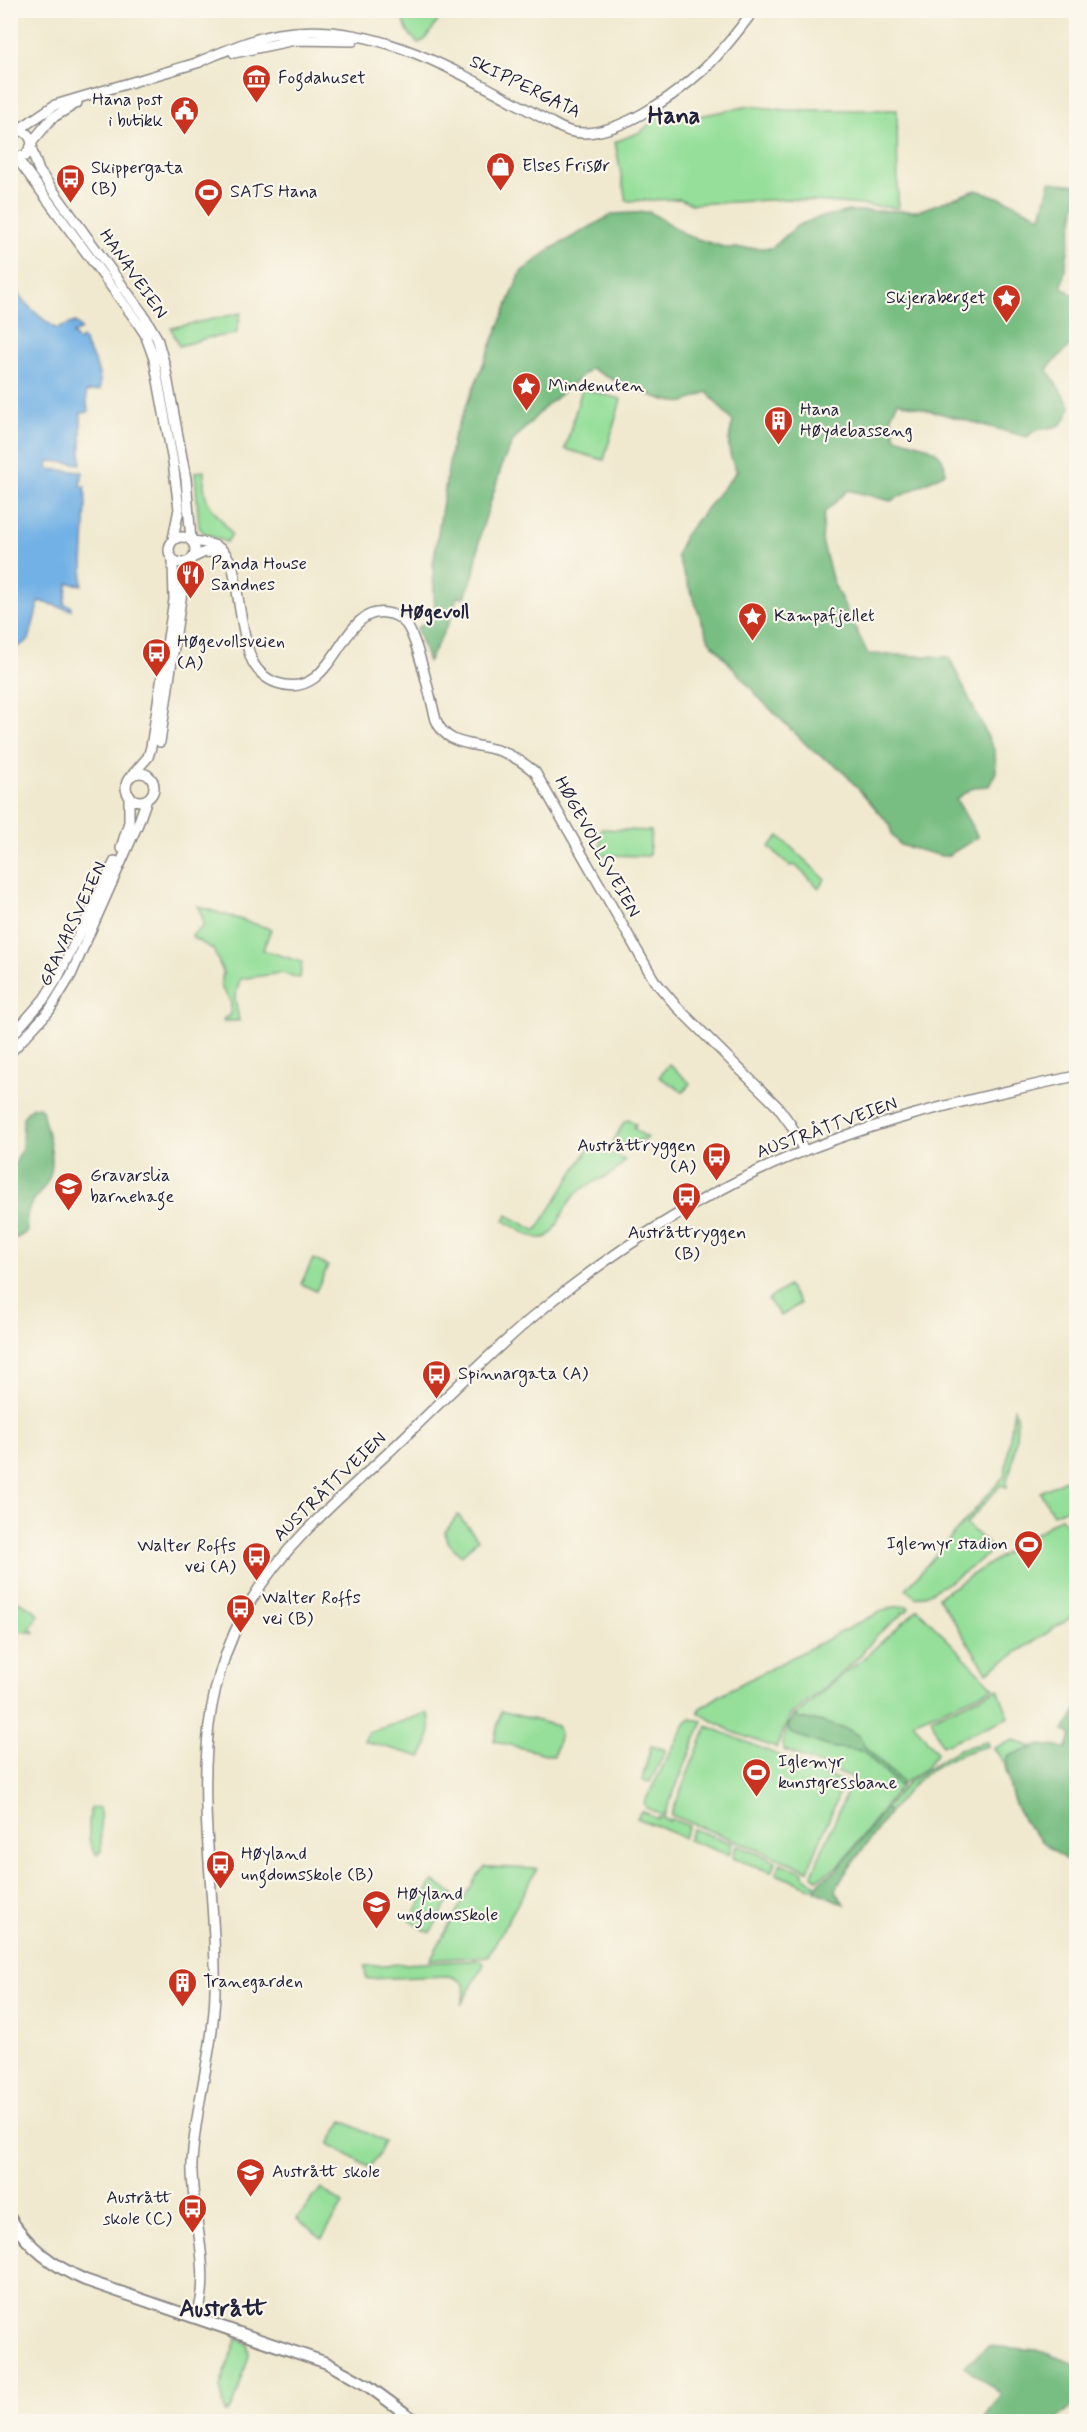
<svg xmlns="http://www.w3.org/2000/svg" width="1087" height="2432" viewBox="0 0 1087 2432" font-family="Mynerve,sans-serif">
  <rect width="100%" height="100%" fill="#fbf7ec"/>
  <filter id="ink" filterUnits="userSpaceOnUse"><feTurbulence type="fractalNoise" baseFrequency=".0167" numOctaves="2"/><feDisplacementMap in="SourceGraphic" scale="12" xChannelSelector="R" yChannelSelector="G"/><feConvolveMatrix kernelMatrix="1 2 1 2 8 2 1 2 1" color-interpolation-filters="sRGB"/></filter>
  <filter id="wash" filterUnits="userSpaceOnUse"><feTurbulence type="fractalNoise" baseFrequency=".008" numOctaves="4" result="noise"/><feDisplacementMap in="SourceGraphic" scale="24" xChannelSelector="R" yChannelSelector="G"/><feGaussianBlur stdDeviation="1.35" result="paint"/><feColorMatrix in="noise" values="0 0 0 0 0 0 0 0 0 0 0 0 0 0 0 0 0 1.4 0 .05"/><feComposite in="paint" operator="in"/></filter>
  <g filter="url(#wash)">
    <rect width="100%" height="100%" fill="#f0e9cf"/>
    <path fill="#95df9a" stroke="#5c806a" stroke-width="1.5" d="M 442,10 L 444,12 L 425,40 L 418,43 C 408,34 401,24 403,11 Z
      M 750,106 L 786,110 L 897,110 L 898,208 L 789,199 L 692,204 L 680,199 L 626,201 L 615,142 L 640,132 L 666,110 L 673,121 Z
      M 241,313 L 236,334 L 207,338 L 179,346 L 171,328 Z
      M 582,389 L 621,399 L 604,460 L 565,449 Z
      M 204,471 C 202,511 216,507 232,535 L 226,542 L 204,533 L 199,527 L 195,472 Z
      M 601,829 L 651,831 L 649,856 L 600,855 Z
      M 779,836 L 825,879 L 819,888 L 795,865 L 790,866 L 769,847 Z
      M 197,906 L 271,929 L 263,950 L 302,962 L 300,978 L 281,973 L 240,979 L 235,997 L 239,1021 L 223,1021 L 224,1018 L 230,1016 L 231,1002 L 221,987 L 223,972 L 213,949 L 193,938 L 192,935 L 203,927 L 202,915 Z
      M 669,1064 L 690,1083 L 684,1092 L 659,1077 Z
      M 628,1120 L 636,1124 L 634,1128 L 647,1138 L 638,1141 L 631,1150 L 613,1142 L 624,1122 Z
      M 591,1145 L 625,1160 C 615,1177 597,1178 582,1189 C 547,1215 567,1265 504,1220 L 507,1215 L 536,1231 Z
      M 313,1259 L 328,1266 L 316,1291 L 301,1284 Z
      M 788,1286 L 800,1304 L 781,1316 L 768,1300 Z
      M 1014,1408 C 1020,1420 1014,1455 1011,1469 C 1009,1477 1005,1479 1007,1487 L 1001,1485 L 966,1524 L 992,1548 L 987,1550 L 988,1554 C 967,1570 942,1590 916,1598 L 906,1589 L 1005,1475 Z
      M 1076,1475 L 1076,1505 L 1053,1514 L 1040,1492 Z
      M 458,1515 L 478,1539 L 461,1556 L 447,1541 L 445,1532 Z
      M 1061,1517 L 1076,1540 L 1076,1614 L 987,1672 L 938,1597 Z
      M 16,1600 L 33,1609 L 38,1615 L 30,1629 L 36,1633 L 11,1630 L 11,1601 Z
      M 907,1606 L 909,1608 L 907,1611 L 902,1612 L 902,1615 L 878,1634 L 856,1660 L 811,1699 L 791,1714 L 776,1748 L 733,1732 L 699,1713 L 699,1709 L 727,1691 L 882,1611 L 893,1607 Z
      M 918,1609 L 994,1688 L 913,1722 L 937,1753 L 926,1768 L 903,1783 L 865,1747 L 859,1736 L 849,1730 L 815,1720 L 800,1720 L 795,1715 C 817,1699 834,1678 857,1664 Z
      M 998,1689 L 1009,1717 L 942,1746 L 931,1718 Z
      M 501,1711 L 557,1726 L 560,1733 L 554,1756 L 494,1741 Z
      M 427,1713 C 434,1723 428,1747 421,1757 L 364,1741 L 367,1733 Z
      M 691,1719 L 703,1721 L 664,1816 L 646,1808 L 644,1803 L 685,1724 Z
      M 788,1725 L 790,1733 L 830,1747 L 863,1751 L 900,1787 L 839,1866 L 817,1879 L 812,1874 L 853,1778 L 784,1750 L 782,1744 Z
      M 707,1726 L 844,1782 L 808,1870 L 671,1815 Z
      M 1014,1740 L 1034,1748 L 1008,1756 L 1007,1777 L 1005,1765 L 994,1748 Z
      M 987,1742 L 988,1746 C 940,1758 920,1773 890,1812 L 885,1809 L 907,1783 L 946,1757 L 960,1749 Z
      M 651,1746 L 664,1749 L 665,1752 L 650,1782 L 642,1780 Z
      M 90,1808 L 100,1808 L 101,1851 L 97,1855 C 85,1846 90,1822 90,1808 Z
      M 641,1811 L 658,1819 L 659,1817 L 670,1821 L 671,1819 L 689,1826 L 684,1838 L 637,1818 Z
      M 693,1829 L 732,1843 L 729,1855 L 688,1840 Z
      M 736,1845 L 776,1861 L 771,1872 L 733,1858 Z
      M 780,1863 L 804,1872 L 804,1876 L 816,1885 L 813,1889 L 776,1874 Z
      M 485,1867 L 537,1869 L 488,1956 L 430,1960 L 477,1876 Z
      M 433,1881 L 453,1894 L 430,1933 L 410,1921 Z
      M 481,1960 L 484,1964 L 461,2005 C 466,1987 469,1981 448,1976 L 366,1979 L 365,1966 Z
      M 343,2121 L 385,2142 L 370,2168 L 329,2144 Z
      M 321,2188 L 343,2204 L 322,2238 L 297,2219 Z
      M 237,2337 L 248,2344 L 249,2356 L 233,2406 L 229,2411 L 225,2412 L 220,2387 Z"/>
    <path fill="#78be82" stroke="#4d705e" stroke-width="1.5" d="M 1050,182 L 1076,185 L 1076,202 L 1062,287 L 1076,297 L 1075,340 L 1047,369 L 1070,406 C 1064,440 1042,419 1027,437 L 898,402 L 891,416 L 895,437 C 915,444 947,446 945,473 L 891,501 L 848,490 L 824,513 L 822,541 L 833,582 L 868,654 L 949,657 L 995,752 L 996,772 L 989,786 L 974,787 L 956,799 L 978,837 L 949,855 L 942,856 L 900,845 L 892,835 L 890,825 L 841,769 L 813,751 L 762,701 L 709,640 L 677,556 L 684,536 L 737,471 C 727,454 727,441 733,422 L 707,392 C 700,395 692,400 685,402 C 668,406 607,378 591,368 L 544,408 L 514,440 L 503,462 L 494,491 L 481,532 L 474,573 L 465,597 L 457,597 L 450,620 L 428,662 L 417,628 L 435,618 L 433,565 L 453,438 L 521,272 L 551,249 L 613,214 L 650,212 L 688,236 L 727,248 L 772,248 L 797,226 L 816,218 L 849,211 L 918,211 L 976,190 L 1004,199 L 1041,217 Z
      M 32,1107 L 39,1107 L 42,1110 C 46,1129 55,1153 51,1172 C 45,1198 23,1196 27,1232 L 17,1238 L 11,1238 L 11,1173 L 22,1148 L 23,1117 Z
      M 1076,1710 L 1076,1867 C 1032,1837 1006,1813 1007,1756 L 1041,1745 L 1067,1748 L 1071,1735 L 1064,1731 Z
      M 795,1715 L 800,1719 L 815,1720 L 849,1730 L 859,1736 L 865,1747 L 903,1783 L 900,1787 L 863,1751 L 830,1747 L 790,1733 L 788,1725 Z
      M 885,1809 L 890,1812 L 841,1879 L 836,1891 L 844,1904 L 815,1891 L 820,1881 L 838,1869 Z
      M 988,2346 L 1037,2350 L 1076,2364 L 1076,2402 L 1054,2421 L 983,2421 L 1001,2394 L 964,2366 Z"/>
    <path fill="#72b1e5" stroke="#4a6a90" stroke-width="1.5" d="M 10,280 C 18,299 40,318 57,329 L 75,322 L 81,329 L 73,334 L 78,341 L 82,338 C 91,354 102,372 100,390 L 86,392 L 88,412 L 81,413 L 81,464 L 49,461 L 48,469 L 83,472 L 80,486 L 85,487 L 86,504 L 82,585 L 68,583 L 64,604 L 71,606 L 71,610 L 39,601 L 29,640 L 11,651 Z"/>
  </g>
  <g filter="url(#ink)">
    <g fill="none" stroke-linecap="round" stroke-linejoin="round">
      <defs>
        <path id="secondary" d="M 234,53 L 295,40 L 353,41
          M 196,63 C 223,52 250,39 278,34 C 377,17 469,79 552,123 C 557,126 563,129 569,131 C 610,143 674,96 703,70 C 722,52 738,31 754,10
          M 18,130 L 55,105 L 200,62
          M 10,133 C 21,127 31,133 32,145 L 25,156 L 16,157 L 10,155
          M 32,142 L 52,118 L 77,103
          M 31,148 L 39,171 L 143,314 L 157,338 L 165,366 L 186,479 L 191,540
          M 16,157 L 135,319 L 145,334 L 154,359 L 173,462 L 179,509 L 173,539
          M169 550a13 13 0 1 1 26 0a13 13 0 1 1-26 0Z
          M 192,541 C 214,543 225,546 233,568 C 239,597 241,630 251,658 C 255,669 265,679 277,683 C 336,703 339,605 386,613 C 394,614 401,618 406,624 C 418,640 430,697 436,720 C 446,746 473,743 497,750 C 511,754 524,763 535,772 L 654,980 L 677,1007 L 778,1107 L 791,1125 L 804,1151
          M 192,558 L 205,552 L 224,553
          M 160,742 L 183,585 L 191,559
          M126 787a14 14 0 1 1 28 0a14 14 0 1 1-28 0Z
          M 133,774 L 148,757 L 151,747 L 174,600 L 173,560
          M 121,848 L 129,822 L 129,795
          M 10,1038 L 44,999 L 58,977 L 115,861
          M 10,1053 L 49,1011 L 71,975 L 138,824 L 147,799
          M 196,2318 C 214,2274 190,2211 192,2163 C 195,2105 214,2049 215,1991 C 217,1910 201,1828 207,1747 C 210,1696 225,1643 252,1599 C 287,1542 340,1498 388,1453 C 436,1407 483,1359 534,1316 C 603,1259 680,1208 760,1170 C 861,1123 968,1099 1076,1076"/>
        <path id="primary" d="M 10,2218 C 29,2248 53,2266 85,2280 L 327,2363 L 368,2386 L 417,2422"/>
      </defs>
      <use href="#secondary" stroke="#898685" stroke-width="12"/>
      <use href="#primary" stroke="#898685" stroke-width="14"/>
      <use href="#secondary" stroke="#fff" stroke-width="9"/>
      <use href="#primary" stroke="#fff" stroke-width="10"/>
    </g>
  </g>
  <defs>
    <symbol id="museum-pin" viewBox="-11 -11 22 30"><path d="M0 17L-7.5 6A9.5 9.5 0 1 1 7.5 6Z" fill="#c8321e" stroke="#fbf7ec"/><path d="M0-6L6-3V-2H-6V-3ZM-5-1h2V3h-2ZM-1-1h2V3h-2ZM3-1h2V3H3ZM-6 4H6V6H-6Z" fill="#fff"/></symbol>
    <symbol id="civic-pin" viewBox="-11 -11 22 30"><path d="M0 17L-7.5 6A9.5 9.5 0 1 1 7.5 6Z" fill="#c8321e" stroke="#fbf7ec"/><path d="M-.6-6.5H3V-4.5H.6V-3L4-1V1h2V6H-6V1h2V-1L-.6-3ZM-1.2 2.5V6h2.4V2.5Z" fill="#fff"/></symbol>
    <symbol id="shop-pin" viewBox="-11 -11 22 30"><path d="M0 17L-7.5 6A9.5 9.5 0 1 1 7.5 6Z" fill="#c8321e" stroke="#fbf7ec"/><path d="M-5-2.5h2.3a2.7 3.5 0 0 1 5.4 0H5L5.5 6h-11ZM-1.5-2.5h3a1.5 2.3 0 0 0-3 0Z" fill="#fff"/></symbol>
    <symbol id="bus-pin" viewBox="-11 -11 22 30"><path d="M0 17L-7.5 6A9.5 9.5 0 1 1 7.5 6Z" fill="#c8321e" stroke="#fbf7ec"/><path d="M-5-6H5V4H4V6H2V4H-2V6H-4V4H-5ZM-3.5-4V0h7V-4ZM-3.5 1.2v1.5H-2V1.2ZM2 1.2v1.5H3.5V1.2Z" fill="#fff"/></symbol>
    <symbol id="stadium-pin" viewBox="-11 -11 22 30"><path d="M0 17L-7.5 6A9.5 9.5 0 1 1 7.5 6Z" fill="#c8321e" stroke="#fbf7ec"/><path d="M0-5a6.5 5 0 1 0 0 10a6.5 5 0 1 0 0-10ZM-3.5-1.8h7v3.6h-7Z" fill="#fff"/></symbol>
    <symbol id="sight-pin" viewBox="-11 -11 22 30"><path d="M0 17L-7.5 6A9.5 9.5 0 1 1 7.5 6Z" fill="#c8321e" stroke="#fbf7ec"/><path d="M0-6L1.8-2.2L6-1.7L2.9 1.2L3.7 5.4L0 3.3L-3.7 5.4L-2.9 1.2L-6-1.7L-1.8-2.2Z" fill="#fff"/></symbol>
    <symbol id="building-pin" viewBox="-11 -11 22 30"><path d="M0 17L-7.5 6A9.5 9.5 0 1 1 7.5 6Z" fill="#c8321e" stroke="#fbf7ec"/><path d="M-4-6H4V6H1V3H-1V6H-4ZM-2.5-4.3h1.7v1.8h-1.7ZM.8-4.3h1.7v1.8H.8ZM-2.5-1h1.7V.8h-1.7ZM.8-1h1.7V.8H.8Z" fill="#fff"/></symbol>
    <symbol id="restaurant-pin" viewBox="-11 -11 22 30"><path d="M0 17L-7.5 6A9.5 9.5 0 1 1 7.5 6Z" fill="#c8321e" stroke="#fbf7ec"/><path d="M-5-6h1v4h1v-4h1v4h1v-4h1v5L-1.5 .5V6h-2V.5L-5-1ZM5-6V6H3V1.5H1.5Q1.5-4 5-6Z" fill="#fff"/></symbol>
    <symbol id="school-pin" viewBox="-11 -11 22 30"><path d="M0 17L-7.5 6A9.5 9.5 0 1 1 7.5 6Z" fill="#c8321e" stroke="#fbf7ec"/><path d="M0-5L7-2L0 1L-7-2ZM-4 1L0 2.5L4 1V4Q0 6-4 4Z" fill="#fff"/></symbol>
  </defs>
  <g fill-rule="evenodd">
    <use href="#museum-pin" x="240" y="62" width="33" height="45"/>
    <use href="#civic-pin" x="168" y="94" width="33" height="45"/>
    <use href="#shop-pin" x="484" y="150" width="33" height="45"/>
    <use href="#bus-pin" x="54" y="162" width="33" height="45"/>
    <use href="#stadium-pin" x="192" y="176" width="33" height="45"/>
    <use href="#sight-pin" x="990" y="282" width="33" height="45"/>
    <use href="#sight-pin" x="510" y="370" width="33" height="45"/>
    <use href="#building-pin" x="762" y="404" width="33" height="45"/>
    <use href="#restaurant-pin" x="174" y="558" width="33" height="45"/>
    <use href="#sight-pin" x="736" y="600" width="33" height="45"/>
    <use href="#bus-pin" x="140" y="636" width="33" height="45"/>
    <use href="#bus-pin" x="700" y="1140" width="33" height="45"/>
    <use href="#school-pin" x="52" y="1170" width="33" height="45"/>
    <use href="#bus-pin" x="670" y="1180" width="33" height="45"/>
    <use href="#bus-pin" x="420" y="1358" width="33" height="45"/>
    <use href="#stadium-pin" x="1012" y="1528" width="33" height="45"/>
    <use href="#bus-pin" x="240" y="1540" width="33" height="45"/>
    <use href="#bus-pin" x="224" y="1592" width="33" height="45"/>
    <use href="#stadium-pin" x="740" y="1756" width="33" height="45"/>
    <use href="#bus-pin" x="204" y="1848" width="33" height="45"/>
    <use href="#school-pin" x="360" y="1888" width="33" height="45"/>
    <use href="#building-pin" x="166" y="1966" width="33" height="45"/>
    <use href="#school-pin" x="234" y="2156" width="33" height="45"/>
    <use href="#bus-pin" x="176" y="2192" width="33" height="45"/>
  </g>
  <g text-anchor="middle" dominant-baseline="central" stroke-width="4.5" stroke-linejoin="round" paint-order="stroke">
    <g font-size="18" fill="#22223b" stroke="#fbf7ec" text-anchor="start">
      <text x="278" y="78">Fogdahuset</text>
      <text x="163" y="100" text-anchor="end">Hana post<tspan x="163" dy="21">i butikk</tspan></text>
      <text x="522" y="166">Elses Frisør</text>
      <text x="91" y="168">Skippergata<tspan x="91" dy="21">(B)</tspan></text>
      <text x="230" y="192">SATS Hana</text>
      <text x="986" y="298" text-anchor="end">Skjeraberget</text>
      <text x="548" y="386">Mindenuten</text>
      <text x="800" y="410">Hana<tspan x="800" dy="21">Høydebasseng</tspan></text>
      <text x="211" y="564">Panda House<tspan x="211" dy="21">Sandnes</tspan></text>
      <text x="774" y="616">Kampafjellet</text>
      <text x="177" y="642">Høgevollsveien<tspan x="177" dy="21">(A)</tspan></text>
      <text x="696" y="1146" text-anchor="end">Austråttryggen<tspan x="696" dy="21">(A)</tspan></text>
      <text x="90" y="1176">Gravarslia<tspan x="90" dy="21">barnehage</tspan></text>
      <text x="687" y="1233" text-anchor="middle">Austråttryggen<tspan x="687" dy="21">(B)</tspan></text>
      <text x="458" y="1374">Spinnargata (A)</text>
      <text x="1008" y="1544" text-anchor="end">Iglemyr stadion</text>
      <text x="236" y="1546" text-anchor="end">Walter Roffs<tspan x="236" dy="21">vei (A)</tspan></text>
      <text x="262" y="1598">Walter Roffs<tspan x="262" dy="21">vei (B)</tspan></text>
      <text x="778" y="1762">Iglemyr<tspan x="778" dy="21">kunstgressbane</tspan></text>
      <text x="241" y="1854">Høyland<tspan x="241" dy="21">ungdomsskole (B)</tspan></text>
      <text x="397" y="1894">Høyland<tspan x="397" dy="21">ungdomsskole</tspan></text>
      <text x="203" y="1982">Tranegarden</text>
      <text x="272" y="2172">Austrått skole</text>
      <text x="172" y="2198" text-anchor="end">Austrått<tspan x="172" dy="21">skole (C)</tspan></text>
    </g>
    <g font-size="18" fill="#22223b" stroke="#fbf7ec">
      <text transform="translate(525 87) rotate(26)">SKIPPERGATA</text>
      <text transform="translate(133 274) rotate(55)">HANAVEIEN</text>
      <text transform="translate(597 847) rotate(61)">HØGEVOLLSVEIEN</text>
      <text transform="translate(73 924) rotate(-65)">GRAVARSVEIEN</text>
      <text transform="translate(827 1128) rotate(-20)">AUSTRÅTTVEIEN</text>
      <text transform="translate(330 1487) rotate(-44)">AUSTRÅTTVEIEN</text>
    </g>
    <g font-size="20" font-weight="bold" fill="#22223b" stroke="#fbf7ec">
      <text x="435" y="612">Høgevoll</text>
    </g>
    <g font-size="24" font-weight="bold" fill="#22223b" stroke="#fbf7ec">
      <text x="674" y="116">Hana</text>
      <text x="223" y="2309">Austrått</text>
    </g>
  </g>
  <rect width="1087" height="2432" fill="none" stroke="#fbf7ec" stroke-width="36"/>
</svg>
